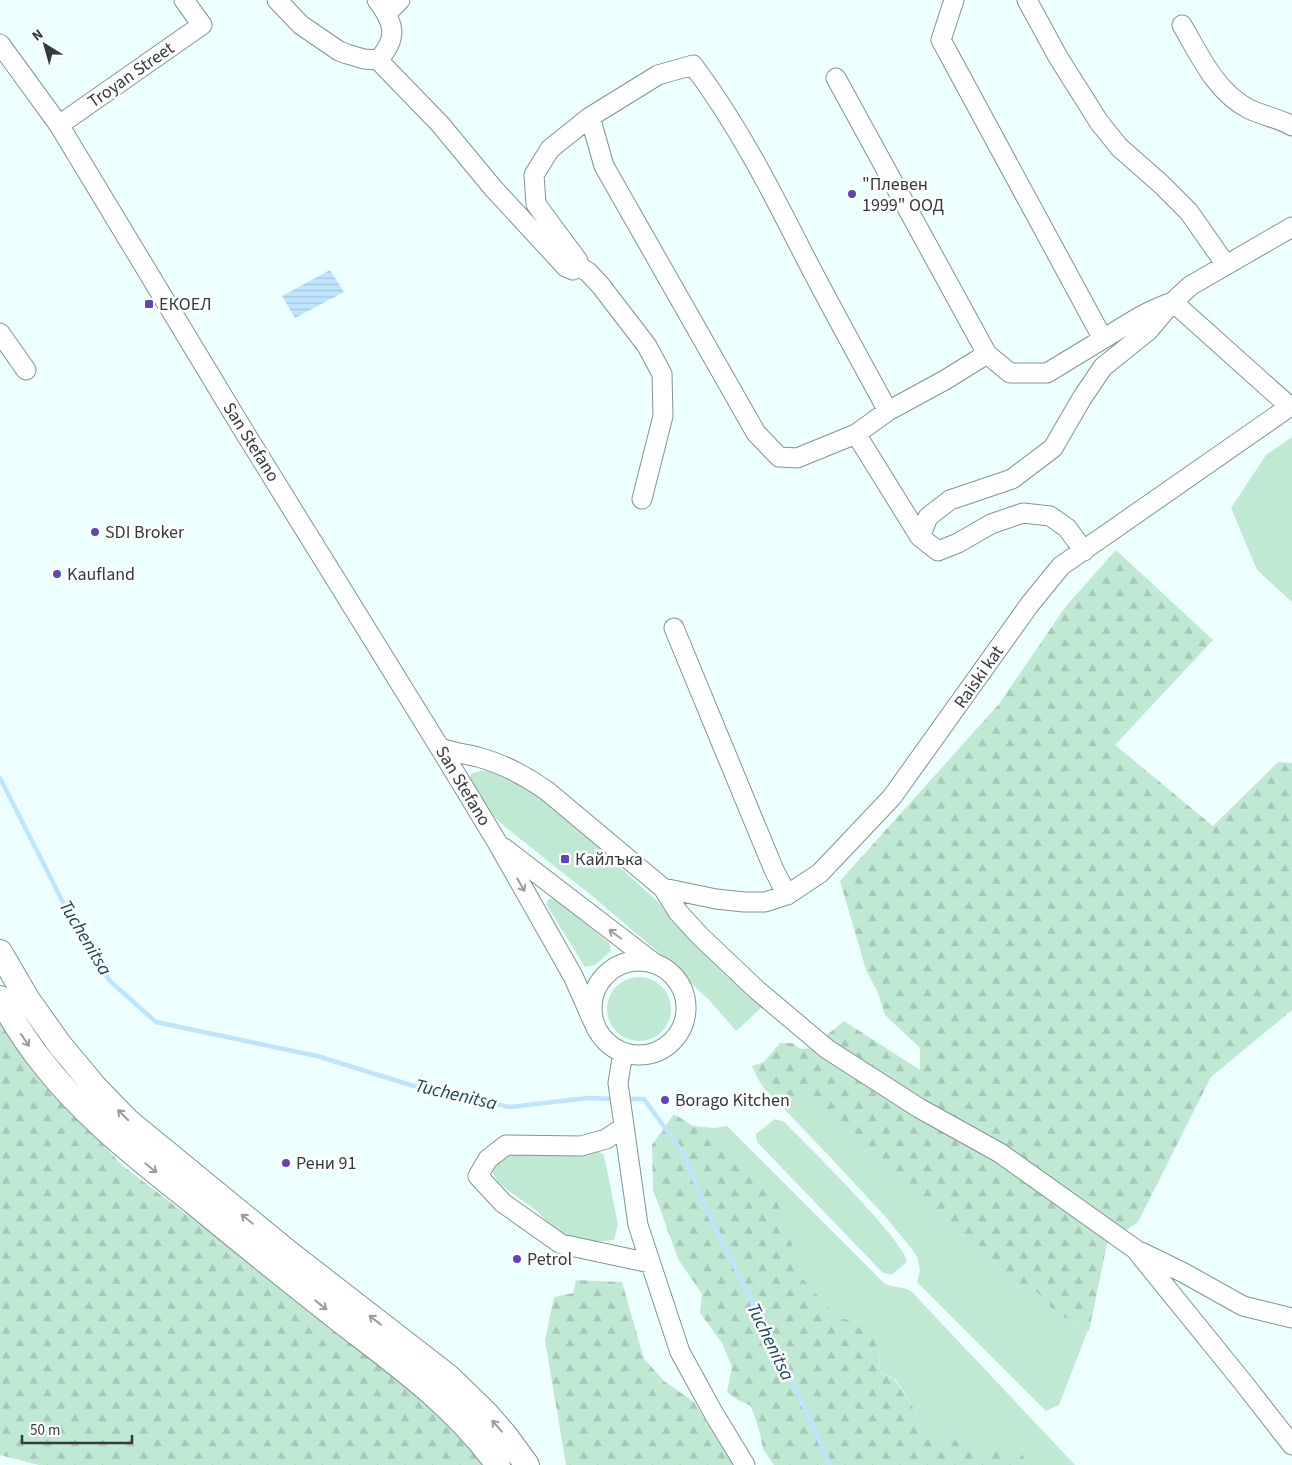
<svg xmlns="http://www.w3.org/2000/svg" width="1292" height="1465" viewBox="0 0 1292 1465" font-family="'Source Sans 3',sans-serif">
  <defs>
    <pattern id="forest-firs" width="22" height="20" patternUnits="userSpaceOnUse" patternTransform="scale(1.25)"><rect width="22" height="20" fill="#c0e9d4"/><path d="M5 1l3.5 6h-7zM16 11l3.5 6h-7z" fill="#a6c9b7"/></pattern>
    <pattern id="water-rules" width="6" height="5" patternUnits="userSpaceOnUse" patternTransform="scale(1.25)"><rect width="6" height="5" fill="#bee5fd"/><path d="M0 2.5h6" fill="none" stroke="#a4c5da"/></pattern>
  </defs>
  <rect width="100%" height="100%" fill="#eff"/>
  <path fill="#c0e9d4" d="M 1292,437 L 1292,602 L 1257,570 L 1231,508 L 1266,455 Z
    M 487,770 L 517,782 L 556,809 L 656,900 L 675,921 L 764,1005 L 736,1031 L 710,1001 L 657,951 L 591,895 L 505,827 L 490,812 L 468,782 L 472,773 Z
    M 555,898 L 610,944 L 611,951 L 595,965 L 585,967 L 546,904 L 549,899 Z
    M607 1009a32 32 0 1 1 64 0a32 32 0 1 1-64 0Z
    M 759,1081 L 782,1095 L 804,1097 L 947,1226 L 985,1250 L 1003,1273 L 1017,1286 L 1037,1292 L 1055,1312 L 1088,1330 L 1059,1405 L 1046,1411 L 917,1282 L 920,1270 L 917,1257 L 911,1248 L 883,1214 L 832,1159 L 764,1088 Z
    M 775,1119 L 784,1122 C 803,1141 907,1243 907,1262 L 891,1275 L 882,1272 L 757,1142 L 756,1134 Z
    M 727,1126 L 885,1284 C 894,1288 904,1286 912,1292 L 1075,1465 L 1028,1465 L 1022,1454 L 977,1460 L 968,1443 L 940,1434 L 927,1440 L 911,1403 L 895,1379 L 880,1372 L 879,1350 L 852,1320 L 838,1318 L 798,1275 L 789,1232 L 748,1165 L 714,1128 Z
    M 515,1152 L 591,1151 L 599,1152 L 604,1155 L 618,1225 L 614,1240 C 597,1242 590,1243 573,1239 C 569,1238 564,1237 562,1236 C 552,1229 545,1218 537,1211 C 517,1194 463,1171 515,1152 Z"/>
  <path fill="url(#forest-firs)" d="M 1116,550 L 1213,640 L 1115,745 L 1213,826 L 1278,762 L 1292,763 L 1292,1010 L 1211,1077 L 1138,1222 L 1107,1244 L 1089,1331 L 1055,1312 L 1037,1292 L 1017,1286 L 1003,1273 L 985,1250 L 947,1226 L 804,1097 L 782,1095 L 759,1081 L 752,1066 L 764,1062 L 780,1043 L 793,1043 L 800,1049 L 811,1048 L 844,1021 L 920,1070 L 920,1048 L 885,1015 L 878,993 L 866,970 L 840,881 L 999,704 L 1066,606 Z
    M 0,1022 L 28,1065 L 123,1166 L 426,1398 L 485,1465 L 39,1465 L 0,1455 Z
    M 674,1114 L 693,1126 L 714,1128 L 748,1165 L 777,1202 L 789,1232 L 799,1275 L 838,1318 L 852,1320 L 867,1328 L 879,1350 L 880,1372 L 894,1379 L 911,1403 L 927,1439 L 940,1434 L 968,1443 L 977,1460 L 998,1449 L 1022,1454 L 1028,1465 L 774,1465 L 763,1449 L 760,1433 L 751,1406 L 738,1400 L 727,1392 L 732,1367 L 722,1343 L 700,1313 L 702,1294 L 678,1259 L 653,1189 L 652,1145 Z
    M 576,1280 L 622,1282 L 644,1359 L 664,1381 L 694,1402 L 733,1465 L 566,1465 L 545,1340 L 554,1297 L 573,1293 Z"/>
  <path fill="url(#water-rules)" d="M 330,270 L 344,292 L 295,318 L 282,296 Z"/>
  <g fill="none" stroke-linecap="round" stroke-linejoin="round">
    <path stroke="#bee5fd" stroke-width="4.5" d="M 0,778 L 76,928 L 110,981 L 156,1022 L 317,1056 L 414,1086 L 510,1107 L 587,1098 L 616,1099
      M 624,1099 L 644,1099 L 683,1153 L 711,1219 L 804,1406 L 830,1465"/>
    <defs>
      <path id="minor" d="M 277,0 L 301,25 L 339,51 L 347,54 L 364,59 L 378,60 C 399,38 394,22 377,0
        M 954,0 L 941,40 L 1103,339 C 1125,326 1147,310 1173,302
        M 1027,0 L 1058,57 L 1099,122 L 1119,147 L 1161,184 L 1189,212 L 1226,265
        M 387,13 L 400,0
        M 1182,25 C 1200,56 1216,92 1249,109 C 1263,116 1279,118 1292,126
        M 0,44 L 59,125 L 242,428 L 440,748 L 497,842 L 573,976 L 597,1030
        M 378,60 L 440,124 L 493,188 L 566,267 L 573,270 L 578,266 L 578,261 L 536,204 L 534,175 L 550,149 L 590,117
        M 836,78 L 987,354 L 1010,373 L 1047,373 L 1103,339
        M 59,125 L 202,25 L 184,0
        M 578,266 L 588,272 L 601,286 L 647,346 L 662,374 L 663,416 L 642,499
        M 0,333 L 26,370
        M 1289,406 L 1173,302 L 1190,286 L 1292,227
        M 888,411 L 856,434 L 797,458 L 779,457 L 756,433 L 604,166 L 590,117 L 658,75 L 693,65 C 738,125 771,190 805,257 C 832,309 860,360 888,411 L 945,380 L 987,354
        M 856,434 L 920,537 L 938,551 L 958,543 L 991,524 L 1023,513 L 1050,516 L 1067,528 L 1084,551
        M 920,537 L 928,517 L 950,500 L 1012,479 L 1053,448 L 1082,398 L 1103,367 L 1149,330 L 1170,305
        M 674,628 L 774,870 L 787,895
        M 440,748 C 452,752 465,754 478,757 C 503,764 526,776 547,791 L 663,888 L 678,912 L 700,936 L 757,990 L 827,1049 L 919,1108 L 1000,1153 L 1135,1249 L 1242,1381 L 1292,1445
        M 504,848 L 654,963
        M 663,888 L 716,899 L 744,902 L 765,902 L 787,895 L 820,873 L 892,797 L 1030,604 L 1061,566 L 1292,405
        M592 1008a47 47 0 1 1 94 0a47 47 0 1 1-94 0Z
        M 623,1052 L 618,1083 L 638,1225 L 680,1352 L 714,1414 L 745,1465
        M 624,1127 L 606,1139 L 581,1146 L 506,1145 L 488,1159 L 478,1176 L 503,1203 L 561,1244 L 650,1263
        M 1141,1252 L 1184,1273 L 1243,1306 L 1292,1318"/>
      <path id="major" d="M 0,952 L 28,1000 L 60,1045 L 95,1087 L 128,1121 L 289,1253 L 449,1377 L 486,1413 L 505,1435 L 527,1465
        M 0,998 C 12,1019 24,1039 39,1058 C 82,1115 138,1158 193,1202 C 244,1244 295,1285 346,1325 C 402,1368 456,1407 498,1465"/>
    </defs>
    <use href="#minor" stroke="#839393" stroke-width="21"/>
    <use href="#major" stroke="#839393" stroke-width="26"/>
    <use href="#minor" stroke="#fff" stroke-width="19"/>
    <use href="#major" stroke="#fff" stroke-width="24"/>
  </g>
  <defs><path id="oneway-shaft" d="M-6 0H5M1.5-3L5.5 0L1.5 3" fill="none" stroke-width="1.6" stroke-linecap="round" stroke-linejoin="round" transform="scale(1.25)"/></defs>
  <g stroke="#9a9d9e">
    <use href="#oneway-shaft" transform="translate(521 885) rotate(60)"/>
    <use href="#oneway-shaft" transform="translate(615 934) rotate(-143)"/>
    <use href="#oneway-shaft" transform="translate(25 1040) rotate(56)"/>
    <use href="#oneway-shaft" transform="translate(123 1115) rotate(-135)"/>
    <use href="#oneway-shaft" transform="translate(151 1168) rotate(39)"/>
    <use href="#oneway-shaft" transform="translate(247 1219) rotate(-141)"/>
    <use href="#oneway-shaft" transform="translate(321 1305) rotate(38)"/>
    <use href="#oneway-shaft" transform="translate(375 1320) rotate(-142)"/>
    <use href="#oneway-shaft" transform="translate(497 1426) rotate(-131)"/>
  </g>
  <g fill="#6243bc" stroke="#fff" stroke-width="2">
    <circle cx="852" cy="194" r="5"/>
    <rect x="144" y="299" width="10" height="10" rx="2.5"/>
    <circle cx="95" cy="532" r="5"/>
    <circle cx="57" cy="574" r="5"/>
    <rect x="560" y="854" width="10" height="10" rx="2.5"/>
    <circle cx="665" cy="1100" r="5"/>
    <circle cx="286" cy="1163" r="5"/>
    <circle cx="517" cy="1259" r="5"/>
  </g>
  <g text-anchor="middle" dominant-baseline="central" stroke-width="5" stroke-linejoin="round" paint-order="stroke">
    <g font-size="18" fill="#353b3c" stroke="#fff">
      <text transform="translate(131 75) rotate(-35)">Troyan Street</text>
      <text transform="translate(251 442) rotate(58)">San Stefano</text>
      <text transform="translate(979 677) rotate(-55)">Raiski kat</text>
      <text transform="translate(463 786) rotate(59)">San Stefano</text>
    </g>
    <g font-size="18" fill="#353b3c" stroke="#fff" text-anchor="start">
      <text x="862" y="184">"Плевен<tspan x="862" dy="21">1999" ООД</tspan></text>
      <text x="159" y="304">ЕКОЕЛ</text>
      <text x="105" y="532">SDI Broker</text>
      <text x="67" y="574">Kaufland</text>
      <text x="575" y="859">Кайлъка</text>
      <text x="675" y="1100">Borago Kitchen</text>
      <text x="296" y="1163">Рени 91</text>
      <text x="527" y="1259">Petrol</text>
    </g>
    <g font-size="19" font-style="italic" fill="#15465f" stroke="#fff">
      <text transform="translate(85 938) rotate(59)">Tuchenitsa</text>
      <text transform="translate(456 1095) rotate(13)">Tuchenitsa</text>
      <text transform="translate(770 1342) rotate(64)">Tuchenitsa</text>
    </g>
  </g>
  <g transform="translate(45 45) rotate(323)" stroke="#ffffff" stroke-width="4" paint-order="stroke">
  <path d="M0-4L9 19L0 12L-9 19Z" fill="#353b3c"/>
  <text y="-8" font-size="14" font-weight="bold" text-anchor="middle" fill="#353b3c">N</text>
  </g>
  <path d="M22 1435v8h110v-8" fill="none" stroke="#353b3c" stroke-width="2.5"/>
  <text x="30" y="1435" font-size="15" fill="#353b3c" stroke="#ffffff" stroke-width="4" paint-order="stroke">50 m</text>
</svg>
